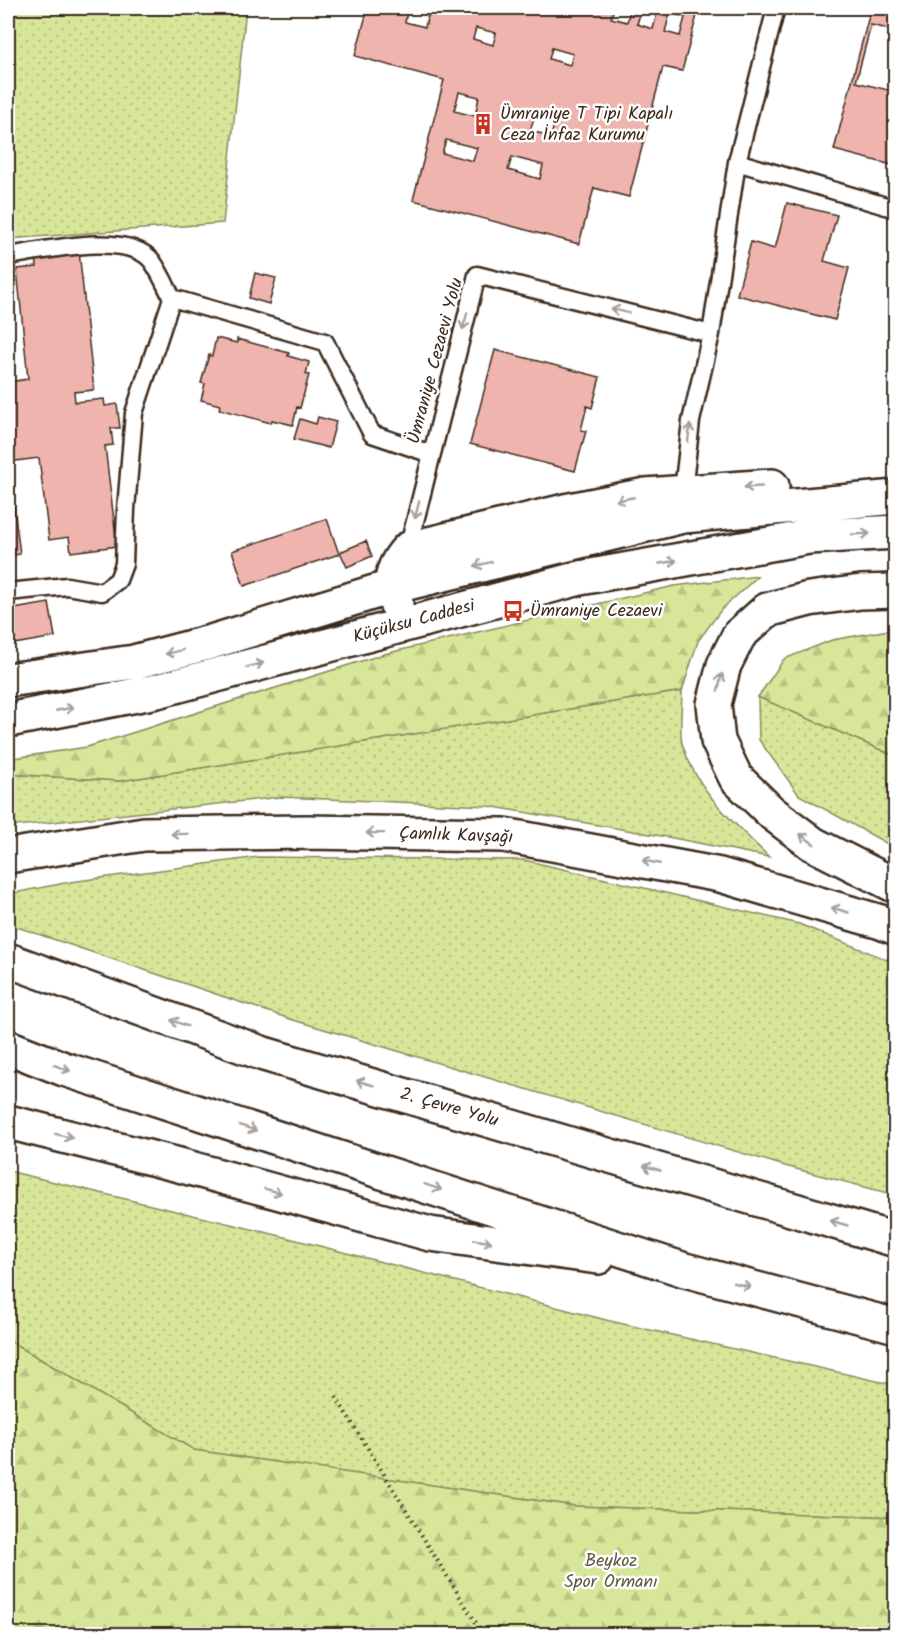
<svg xmlns="http://www.w3.org/2000/svg" width="903" height="1642" viewBox="0 0 903 1642" font-family="Kalam,sans-serif">
  <defs>
    <pattern id="grass-dots" width="8" height="8" patternUnits="userSpaceOnUse" patternTransform="scale(1.5)"><rect width="8" height="8" fill="#d7e699"/><path d="M2 2h.1M6 6h.1" fill="none" stroke="#b9c583" stroke-width="1.8" stroke-linecap="round"/></pattern>
    <pattern id="forest-firs" width="22" height="20" patternUnits="userSpaceOnUse" patternTransform="scale(1.5)"><rect width="22" height="20" fill="#d7e699"/><path d="M5 1l3.5 6h-7zM16 11l3.5 6h-7z" fill="#b9c583"/></pattern>
  </defs>
  <rect width="100%" height="100%" fill="#fff"/>
  <filter id="ink" filterUnits="userSpaceOnUse"><feTurbulence type="fractalNoise" baseFrequency=".0167" numOctaves="2"/><feDisplacementMap in="SourceGraphic" scale="12" xChannelSelector="R" yChannelSelector="G"/><feConvolveMatrix kernelMatrix="1 2 1 2 8 2 1 2 1" color-interpolation-filters="sRGB"/></filter>
  <g filter="url(#ink)">
    <path fill="url(#grass-dots)" stroke="#89885c" stroke-width="1.5" d="M 8,8 L 246,8 L 223,223 L 8,239 Z
      M 682,691 C 682,706 679,729 682,743 C 696,791 735,824 769,857 L 673,838 L 488,806 L 281,797 L 8,827 L 8,774 L 120,781 Z
      M 758,697 L 895,756 L 895,848 L 799,795 L 759,740 Z
      M 259,857 L 524,860 L 799,924 L 895,963 L 895,1195 L 785,1166 L 290,1019 L 8,924 L 8,894 L 70,882 Z
      M 8,1171 L 281,1236 L 610,1321 L 895,1385 L 895,1517 L 575,1506 L 193,1450 L 8,1340 Z"/>
    <path fill="url(#forest-firs)" stroke="#89885c" stroke-width="1.5" d="M 758,576 L 721,610 L 698,641 L 682,691 L 120,781 L 8,774 L 8,759 L 87,747 L 384,654 L 674,586 Z
      M 895,629 L 895,756 L 758,697 L 784,659 L 832,640 Z
      M 8,1340 L 194,1450 L 575,1506 L 895,1517 L 895,1634 L 8,1634 Z"/>
    <path fill="#efb4ad" stroke="#3b2a1e" stroke-width="1.5" fill-rule="evenodd" d="M 368,8 L 408,8 L 405,22 L 425,27 L 430,8 L 614,8 L 611,18 L 627,22 L 631,8 L 642,8 L 637,24 L 653,29 L 658,10 L 650,8 L 699,8 L 682,71 L 663,67 L 629,197 L 594,188 L 579,244 L 413,200 L 444,80 L 355,56 ZM 670,13 L 685,17 L 680,36 L 665,32 ZM 476,28 L 496,33 L 493,45 L 473,39 ZM 552,48 L 573,54 L 570,65 L 549,59 ZM 459,92 L 479,97 L 475,116 L 454,111 ZM 536,112 L 556,117 L 551,136 L 530,131 ZM 446,140 L 477,148 L 473,161 L 442,153 ZM 512,157 L 543,165 L 540,179 L 508,170 Z
      M 871,8 L 896,8 L 896,31 L 871,25 L 856,82 L 896,92 L 896,166 L 834,150 Z
      M 787,203 L 837,215 L 824,261 L 849,268 L 835,320 L 737,295 L 751,242 L 775,249 Z
      M 79,251 L 94,390 L 74,392 L 75,402 L 104,399 L 105,406 L 117,404 L 120,428 L 111,428 L 113,445 L 105,446 L 117,546 L 71,552 L 69,537 L 49,540 L 39,458 L 8,462 L 20,554 L 8,556 L 8,382 L 28,379 L 17,269 L 37,267 L 36,256 Z
      M 255,273 L 276,278 L 269,304 L 249,298 Z
      M 216,338 L 237,343 L 237,339 L 289,353 L 288,356 L 309,362 L 306,374 L 309,375 L 300,408 L 297,407 L 293,425 L 272,420 L 271,423 L 219,409 L 220,405 L 201,400 L 205,384 L 201,383 L 209,355 L 212,356 Z
      M 495,350 L 600,377 L 592,408 L 587,406 L 581,430 L 586,431 L 575,471 L 470,444 Z
      M 318,417 L 336,422 L 329,448 L 294,439 L 300,419 L 316,424 Z
      M 327,519 L 339,554 L 244,586 L 232,551 Z
      M 366,541 L 372,556 L 347,567 L 340,552 Z
      M 49,603 L 55,637 L 8,645 L 8,610 Z"/>
    <g fill="none" stroke-linecap="round" stroke-linejoin="round">
      <defs>
        <path id="lane" d="M 737,162 L 896,209
          M 8,256 C 42,251 128,230 152,261 C 160,272 166,286 172,298 L 325,342 L 372,434 L 431,454
          M 711,334 L 737,162 L 776,8
          M 408,549 L 477,275 L 711,334 L 691,421 L 683,491
          M 8,592 L 67,586 L 102,592 L 118,580 L 124,564 L 126,509 L 134,413 L 172,298"/>
        <path id="primary" d="M 396,603 C 388,582 392,566 408,549 L 565,511 L 646,495 L 772,486
          M 8,680 L 134,662 L 211,642 L 391,587 L 683,516 L 896,497
          M 8,720 L 157,691 L 580,578 L 809,537 L 896,532"/>
        <path id="highway" d="M 896,591 L 861,592 L 809,599 L 767,610 L 739,635 L 724,665 L 714,704 L 718,741 L 736,778 L 772,813 L 813,844 L 896,886
          M 8,856 L 144,834 L 305,832 L 504,835 L 720,875 L 881,922 L 896,928
          M 8,960 L 264,1054 L 896,1240
          M 8,1047 L 64,1069 L 685,1270 L 896,1326
          M 8,1122 L 179,1165 L 430,1234 L 598,1257"/>
      </defs>
      <use href="#lane" stroke="#3b2a1e" stroke-width="21"/>
      <use href="#primary" stroke="#3b2a1e" stroke-width="38"/>
      <use href="#highway" stroke="#3b2a1e" stroke-width="38"/>
      <path stroke="#3b2a1e" stroke-width="4" stroke-dasharray="1.5 4.5" stroke-linecap="butt" d="M 336,1397 L 483,1634"/>
      <use href="#lane" stroke="#fff" stroke-width="16"/>
      <use href="#primary" stroke="#fff" stroke-width="33"/>
      <use href="#highway" stroke="#fff" stroke-width="33"/>
    </g>
    <defs><path id="oneway-shaft" d="M-6 0H5M1.5-3L5.5 0L1.5 3" fill="none" stroke-width="1.6" stroke-linecap="round" stroke-linejoin="round" transform="scale(1.5)"/></defs>
    <g stroke="#a79f9a">
      <use href="#oneway-shaft" transform="translate(620 311) rotate(-166)"/>
      <use href="#oneway-shaft" transform="translate(465 321) rotate(105)"/>
      <use href="#oneway-shaft" transform="translate(689 433) rotate(-83)"/>
      <use href="#oneway-shaft" transform="translate(753 487) rotate(177)"/>
      <use href="#oneway-shaft" transform="translate(625 499) rotate(169)"/>
      <use href="#oneway-shaft" transform="translate(417 510) rotate(104)"/>
      <use href="#oneway-shaft" transform="translate(861 534) rotate(-3)"/>
      <use href="#oneway-shaft" transform="translate(668 562) rotate(-10)"/>
      <use href="#oneway-shaft" transform="translate(483 564) rotate(166)"/>
      <use href="#oneway-shaft" transform="translate(174 652) rotate(166)"/>
      <use href="#oneway-shaft" transform="translate(255 665) rotate(-15)"/>
      <use href="#oneway-shaft" transform="translate(720 682) rotate(-76)"/>
      <use href="#oneway-shaft" transform="translate(65 709) rotate(-11)"/>
      <use href="#oneway-shaft" transform="translate(375 833) rotate(-179)"/>
      <use href="#oneway-shaft" transform="translate(180 834) rotate(179)"/>
      <use href="#oneway-shaft" transform="translate(807 839) rotate(-144)"/>
      <use href="#oneway-shaft" transform="translate(651 862) rotate(-169)"/>
      <use href="#oneway-shaft" transform="translate(840 910) rotate(-164)"/>
      <use href="#oneway-shaft" transform="translate(179 1023) rotate(-160)"/>
      <use href="#oneway-shaft" transform="translate(62 1068) rotate(20)"/>
      <use href="#oneway-shaft" transform="translate(365 1083) rotate(-164)"/>
      <use href="#oneway-shaft" transform="translate(248 1128) rotate(18)"/>
      <use href="#oneway-shaft" transform="translate(64 1136) rotate(14)"/>
      <use href="#oneway-shaft" transform="translate(652 1168) rotate(-164)"/>
      <use href="#oneway-shaft" transform="translate(433 1187) rotate(18)"/>
      <use href="#oneway-shaft" transform="translate(273 1191) rotate(15)"/>
      <use href="#oneway-shaft" transform="translate(839 1223) rotate(-164)"/>
      <use href="#oneway-shaft" transform="translate(483 1241) rotate(8)"/>
      <use href="#oneway-shaft" transform="translate(742 1285) rotate(15)"/>
    </g>
  </g>
  <defs>
    <symbol id="building-bare" viewBox="-9 -9 18 18"><path d="M-4-6H4V6H1V3H-1V6H-4ZM-2.5-4.3h1.7v1.8h-1.7ZM.8-4.3h1.7v1.8H.8ZM-2.5-1h1.7V.8h-1.7ZM.8-1h1.7V.8H.8Z" fill="#c8321e" stroke="#fff" stroke-width="2.5" paint-order="stroke"/></symbol>
    <symbol id="bus-bare" viewBox="-9 -9 18 18"><path d="M-5-6H5V4H4V6H2V4H-2V6H-4V4H-5ZM-3.5-4V0h7V-4ZM-3.5 1.2v1.5H-2V1.2ZM2 1.2v1.5H3.5V1.2Z" fill="#c8321e" stroke="#fff" stroke-width="2.5" paint-order="stroke"/></symbol>
  </defs>
  <g fill-rule="evenodd">
    <use href="#building-bare" x="468" y="109" width="30" height="30"/>
    <use href="#bus-bare" x="498" y="596" width="30" height="30"/>
  </g>
  <g text-anchor="middle" dominant-baseline="central" stroke-width="5" stroke-linejoin="round" paint-order="stroke">
    <g font-size="18" fill="#3b2a1e" stroke="#fff" text-anchor="start">
      <text x="500" y="114">Ümraniye T Tipi Kapalı<tspan x="500" dy="21">Ceza İnfaz Kurumu</tspan></text>
      <text x="530" y="611">Ümraniye Cezaevi</text>
    </g>
    <g font-size="18" fill="#3b2a1e" stroke="#fff">
      <text transform="translate(436 361) rotate(-75)">Ümraniye Cezaevi Yolu</text>
      <text transform="translate(414 622) rotate(-15)">Küçüksu Caddesi</text>
      <text transform="translate(456 836) rotate(2)">Çamlık Kavşağı</text>
      <text transform="translate(449 1108) rotate(16)">2. Çevre Yolu</text>
    </g>
    <g font-size="18" fill="#62593d" stroke="#fff">
      <text x="611" y="1561">Beykoz<tspan x="611" dy="21">Spor Ormanı</tspan></text>
    </g>
  </g>
  <rect width="903" height="1642" fill="none" stroke="#fff" stroke-width="30"/>
  <rect x="15" y="15" width="873" height="1612" fill="none" stroke="#3b2a1e" stroke-width="2" filter="url(#ink)"/>
</svg>
